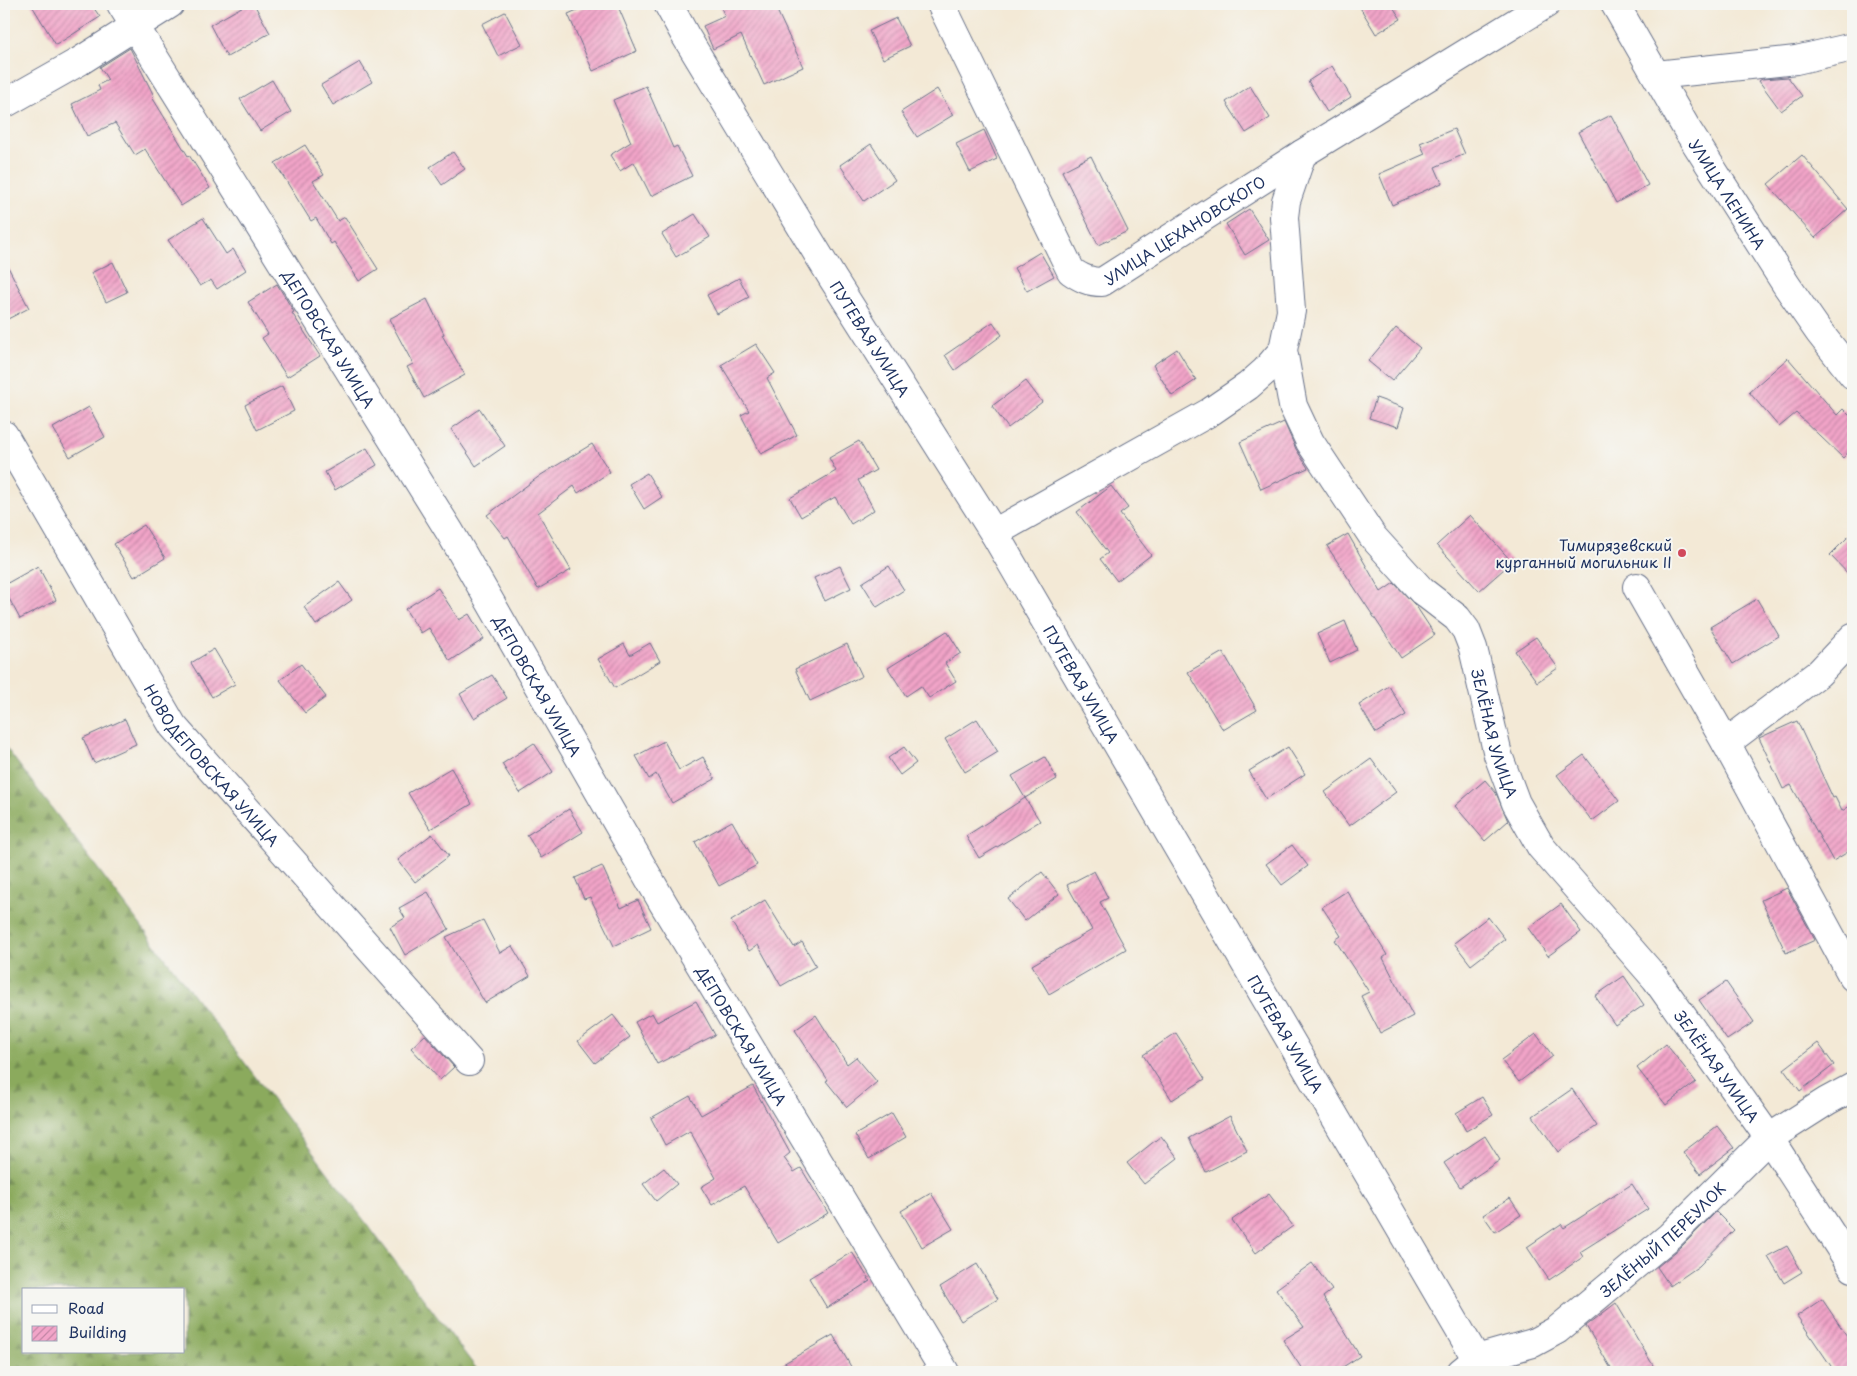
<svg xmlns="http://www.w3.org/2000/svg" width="1857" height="1376" viewBox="0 0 1857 1376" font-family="'Playpen Sans',sans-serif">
  <defs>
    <pattern id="forest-firs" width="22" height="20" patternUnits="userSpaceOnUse" patternTransform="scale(1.25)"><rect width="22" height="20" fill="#8baa5d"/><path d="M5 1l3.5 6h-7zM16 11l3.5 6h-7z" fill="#718b50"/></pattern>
    <pattern id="building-hatch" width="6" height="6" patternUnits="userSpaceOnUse" patternTransform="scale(1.25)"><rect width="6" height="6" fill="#f2a4c8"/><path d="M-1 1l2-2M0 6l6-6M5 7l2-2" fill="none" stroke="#c386a6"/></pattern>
  </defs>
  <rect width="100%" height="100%" fill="#f6f6f2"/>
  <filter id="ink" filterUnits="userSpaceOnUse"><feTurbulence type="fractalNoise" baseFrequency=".02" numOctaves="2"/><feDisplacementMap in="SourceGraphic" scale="10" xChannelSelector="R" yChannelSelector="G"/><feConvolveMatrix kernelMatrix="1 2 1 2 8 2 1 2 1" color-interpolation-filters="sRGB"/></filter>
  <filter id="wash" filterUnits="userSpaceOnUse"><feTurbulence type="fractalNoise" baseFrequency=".0096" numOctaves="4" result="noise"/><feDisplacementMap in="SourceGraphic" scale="20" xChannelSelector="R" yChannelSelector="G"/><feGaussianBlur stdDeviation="1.12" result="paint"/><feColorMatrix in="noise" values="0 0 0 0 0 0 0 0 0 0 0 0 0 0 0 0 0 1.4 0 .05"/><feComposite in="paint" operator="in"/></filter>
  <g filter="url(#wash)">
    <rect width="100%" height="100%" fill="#f3e9d6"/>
    <path fill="url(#forest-firs)" stroke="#536c5e" fill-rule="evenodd" d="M 4,745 L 479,1372 L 4,1372 ZM 24,1290 L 184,1290 L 184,1352 L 24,1352 Z"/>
    <g id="blocks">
      <path fill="url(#building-hatch)" d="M 31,4 L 91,4 L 100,17 L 56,45 Z
        M 247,4 L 254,4 L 270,33 L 227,57 L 210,25 Z
        M 591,4 L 617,4 L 637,51 L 593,71 L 568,14 Z
        M 719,4 L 774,4 L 803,67 L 764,85 L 741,35 L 713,49 L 703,26 L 725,16 Z
        M 1358,4 L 1391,4 L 1401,19 L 1376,34 Z
        M 505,12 L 522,44 L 498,56 L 482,24 Z
        M 896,18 L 910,46 L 883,59 L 869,31 Z
        M 130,48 L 154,96 L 152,97 L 188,156 L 189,155 L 210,188 L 181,206 L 145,149 L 135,155 L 115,123 L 87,136 L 72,104 L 100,90 L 98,85 L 108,80 L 100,67 Z
        M 360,62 L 372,82 L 333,105 L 321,85 Z
        M 1332,66 L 1351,97 L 1327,112 L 1308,81 Z
        M 1788,77 L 1802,96 L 1781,111 L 1759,81 L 1762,79 Z
        M 272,80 L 291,112 L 260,131 L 240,99 Z
        M 646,86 L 673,148 L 677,146 L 692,176 L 651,196 L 634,162 L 620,171 L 610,155 L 631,142 L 613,100 Z
        M 1250,86 L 1270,118 L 1246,133 L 1226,102 Z
        M 937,89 L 953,115 L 917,137 L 901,112 Z
        M 1611,115 L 1648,185 L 1616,203 L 1578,132 Z
        M 1454,129 L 1465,154 L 1435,167 L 1442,183 L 1392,205 L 1379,174 L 1425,154 L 1420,143 Z
        M 984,130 L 997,159 L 970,172 L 956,144 Z
        M 871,144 L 895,180 L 864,201 L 840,165 Z
        M 305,145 L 324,175 L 313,181 L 338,221 L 345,217 L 378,269 L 359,281 L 334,242 L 331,244 L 316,218 L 311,221 L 275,163 Z
        M 453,152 L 465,169 L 442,185 L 430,167 Z
        M 1802,155 L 1848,209 L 1815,238 L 1768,184 Z
        M 1091,156 L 1128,231 L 1098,245 L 1062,171 Z
        M 1249,209 L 1269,240 L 1245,255 L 1226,224 Z
        M 695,214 L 710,237 L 676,257 L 662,234 Z
        M 203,218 L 226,254 L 233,249 L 246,270 L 217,289 L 211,280 L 200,286 L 168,240 Z
        M 1040,252 L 1054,276 L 1027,291 L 1014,268 Z
        M 4,259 L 29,308 L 4,321 Z
        M 113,262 L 127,292 L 106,302 L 91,273 Z
        M 739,278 L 749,297 L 717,314 L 707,295 Z
        M 277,284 L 294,312 L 292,313 L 320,356 L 287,377 L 262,338 L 268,334 L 248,302 Z
        M 427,299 L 444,334 L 442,335 L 465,375 L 424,398 L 407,367 L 413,364 L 389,319 Z
        M 993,322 L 1002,335 L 955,370 L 945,355 Z
        M 1396,328 L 1420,348 L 1392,381 L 1368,361 Z
        M 756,344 L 775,373 L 767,378 L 797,435 L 761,454 L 741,415 L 749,411 L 721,365 Z
        M 1177,349 L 1196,380 L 1172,396 L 1153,365 Z
        M 1788,358 L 1837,415 L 1843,409 L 1853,419 L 1853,447 L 1843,458 L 1796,413 L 1779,427 L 1749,392 Z
        M 1026,381 L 1042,402 L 1008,428 L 992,406 Z
        M 282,386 L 294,411 L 257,430 L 245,405 Z
        M 1376,398 L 1404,408 L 1398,427 L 1369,418 Z
        M 89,407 L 105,437 L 70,457 L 53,428 Z
        M 480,409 L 505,446 L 476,466 L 451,429 Z
        M 1284,422 L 1296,449 L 1308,468 L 1261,489 L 1240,442 Z
        M 859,441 L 876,470 L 858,480 L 874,510 L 851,524 L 835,497 L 801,517 L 790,498 L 836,471 L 829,458 Z
        M 592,444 L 610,472 L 578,493 L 574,486 L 538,513 L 571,570 L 538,589 L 508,536 L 505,538 L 487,515 L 541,475 Z
        M 367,448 L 377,465 L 335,490 L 325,472 Z
        M 647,473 L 662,497 L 644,509 L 629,484 Z
        M 1111,486 L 1128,508 L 1120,514 L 1151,555 L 1117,581 L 1100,559 L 1108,553 L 1077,512 Z
        M 1470,515 L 1512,562 L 1479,591 L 1437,545 Z
        M 144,525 L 165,558 L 134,577 L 114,544 Z
        M 1853,532 L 1853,579 L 1830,555 Z
        M 1348,534 L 1381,592 L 1394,583 L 1416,606 L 1435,635 L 1401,658 L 1327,546 Z
        M 38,566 L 56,600 L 20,619 L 4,589 L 4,585 Z
        M 840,566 L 851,588 L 825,601 L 814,578 Z
        M 889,566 L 904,590 L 877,607 L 862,583 Z
        M 339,582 L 352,600 L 316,625 L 304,607 Z
        M 438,588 L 459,620 L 469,614 L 484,639 L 450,661 L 429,628 L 421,633 L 405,609 Z
        M 1757,599 L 1779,636 L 1733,664 L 1710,627 Z
        M 1345,621 L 1357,650 L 1330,663 L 1317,634 Z
        M 947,631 L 961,653 L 945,663 L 956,681 L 929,698 L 921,686 L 906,696 L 888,668 Z
        M 1536,637 L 1558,668 L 1537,682 L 1515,651 Z
        M 650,643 L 660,661 L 615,688 L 598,659 L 624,644 L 630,655 Z
        M 847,644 L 862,676 L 810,701 L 795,669 Z
        M 214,649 L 235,684 L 212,697 L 191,663 Z
        M 1223,652 L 1257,710 L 1223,730 L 1188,672 Z
        M 301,664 L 326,697 L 305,713 L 280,680 Z
        M 492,675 L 507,698 L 474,718 L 460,694 Z
        M 1389,686 L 1406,715 L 1376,733 L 1359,705 Z
        M 125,719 L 136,744 L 94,763 L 83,738 Z
        M 977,719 L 998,752 L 965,772 L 945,739 Z
        M 1797,721 L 1833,798 L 1835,797 L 1842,811 L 1853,804 L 1853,849 L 1833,861 L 1791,785 L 1783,789 L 1759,738 Z
        M 664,741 L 679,770 L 703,757 L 715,779 L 672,803 L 656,774 L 649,779 L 636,756 Z
        M 534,743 L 553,772 L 520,793 L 502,764 Z
        M 904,747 L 916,763 L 900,775 L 888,758 Z
        M 1288,747 L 1305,774 L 1266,799 L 1249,771 Z
        M 1584,755 L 1619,801 L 1592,821 L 1557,775 Z
        M 1045,757 L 1057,779 L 1025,798 L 1012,776 Z
        M 1371,759 L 1396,792 L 1349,826 L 1325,792 Z
        M 451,768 L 472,804 L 430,829 L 408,793 Z
        M 1485,780 L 1496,793 L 1508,821 L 1485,841 L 1455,806 Z
        M 1025,798 L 1040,821 L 979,858 L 966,836 Z
        M 569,809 L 583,832 L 541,858 L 527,835 Z
        M 732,821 L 757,865 L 719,886 L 695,842 Z
        M 432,834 L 449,856 L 415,882 L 398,860 Z
        M 1292,845 L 1308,866 L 1282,885 L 1266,864 Z
        M 602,866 L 621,908 L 638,900 L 651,928 L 614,946 L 590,897 L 584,899 L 575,878 Z
        M 1094,871 L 1108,898 L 1100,902 L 1126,949 L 1049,994 L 1032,965 L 1092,930 L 1067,885 Z
        M 1042,872 L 1059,894 L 1025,921 L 1008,899 Z
        M 1787,888 L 1815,940 L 1786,953 L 1761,900 Z
        M 1347,891 L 1387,955 L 1383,958 L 1413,1016 L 1380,1033 L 1361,996 L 1369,992 L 1335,940 L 1341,936 L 1322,907 Z
        M 428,892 L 449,929 L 405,955 L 390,927 L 405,918 L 399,908 Z
        M 765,900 L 794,947 L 802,942 L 816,966 L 781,986 L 758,945 L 749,951 L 731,921 Z
        M 1561,904 L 1581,932 L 1548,956 L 1528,928 Z
        M 1488,917 L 1505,939 L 1471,965 L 1454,943 Z
        M 483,920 L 500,953 L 512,946 L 530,976 L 485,1003 L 446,937 Z
        M 1624,976 L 1644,1005 L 1615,1025 L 1595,996 Z
        M 1726,982 L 1754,1022 L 1727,1040 L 1699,1000 Z
        M 696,1001 L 715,1035 L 657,1064 L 635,1022 L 652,1013 L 657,1022 Z
        M 613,1015 L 630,1037 L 595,1063 L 578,1041 Z
        M 816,1015 L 847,1064 L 856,1057 L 877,1082 L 847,1107 L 826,1081 L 828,1080 L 795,1030 Z
        M 1176,1033 L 1205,1079 L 1172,1100 L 1143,1055 Z
        M 1536,1034 L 1553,1056 L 1519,1082 L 1501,1060 Z
        M 425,1035 L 454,1067 L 440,1080 L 411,1048 Z
        M 1818,1043 L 1834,1065 L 1800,1091 L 1784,1069 Z
        M 1666,1044 L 1696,1082 L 1666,1105 L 1637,1068 Z
        M 753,1086 L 790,1153 L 784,1158 L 794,1172 L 801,1168 L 828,1213 L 778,1243 L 744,1186 L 712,1205 L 701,1187 L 716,1178 L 690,1131 L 665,1145 L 651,1118 L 690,1096 L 701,1115 Z
        M 1572,1089 L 1597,1126 L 1558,1152 L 1533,1116 Z
        M 1482,1097 L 1493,1115 L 1466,1131 L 1456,1113 Z
        M 892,1113 L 906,1137 L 869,1159 L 855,1135 Z
        M 1230,1116 L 1247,1151 L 1206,1172 L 1189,1138 Z
        M 1717,1126 L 1734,1148 L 1700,1174 L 1683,1152 Z
        M 1161,1136 L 1178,1158 L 1144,1184 L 1127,1163 Z
        M 1485,1136 L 1500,1160 L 1460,1187 L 1444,1163 Z
        M 664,1168 L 677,1184 L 656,1201 L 643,1184 Z
        M 1632,1184 L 1648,1209 L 1580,1252 L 1583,1257 L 1549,1280 L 1527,1247 L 1561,1224 L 1564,1228 Z
        M 931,1193 L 953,1229 L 922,1247 L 901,1211 Z
        M 1269,1194 L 1293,1226 L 1256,1253 L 1232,1220 Z
        M 1510,1198 L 1521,1215 L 1495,1232 L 1483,1215 Z
        M 1716,1212 L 1734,1230 L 1699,1266 L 1670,1286 L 1657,1267 L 1681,1247 Z
        M 1787,1246 L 1802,1272 L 1784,1283 L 1768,1256 Z
        M 852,1252 L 870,1281 L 827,1308 L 809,1278 Z
        M 1312,1263 L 1332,1290 L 1323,1297 L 1360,1356 L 1335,1372 L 1304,1372 L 1283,1340 L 1304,1327 L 1276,1289 Z
        M 977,1264 L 998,1299 L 961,1321 L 940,1287 Z
        M 1822,1299 L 1853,1345 L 1853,1372 L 1835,1372 L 1797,1316 Z
        M 1616,1303 L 1657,1372 L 1613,1372 L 1586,1326 Z
        M 833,1335 L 854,1372 L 769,1372 Z"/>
    </g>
  </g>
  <g filter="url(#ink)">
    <use href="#blocks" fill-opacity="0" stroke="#677088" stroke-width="1"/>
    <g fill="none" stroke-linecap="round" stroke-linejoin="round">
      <defs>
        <g id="minor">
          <path id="s1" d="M 121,4 L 450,532 L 663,903 L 945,1372"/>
          <path id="s2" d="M 668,4 L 685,35 L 833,279 L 994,533 L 1484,1372"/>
          <path id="s3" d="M 941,4 L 1071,271 C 1081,278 1089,282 1102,282 L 1302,154 L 1546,4"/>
          <path d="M 1656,75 L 1796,60 L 1853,47"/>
          <path d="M 4,104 L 80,61 L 170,4"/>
          <path id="s4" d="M 1302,154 L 1286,201 L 1284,217 L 1291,311 L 1283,350 L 1293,406 L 1310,442 L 1373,537 L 1422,591 L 1457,618 L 1466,630 L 1473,648 L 1498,755 L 1516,803 L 1541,847 L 1656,979 L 1769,1138 L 1853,1268"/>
          <path id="s5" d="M 4,435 L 173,726 L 469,1061"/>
          <path d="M 994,533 L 1210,412 L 1248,386 L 1265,371 L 1283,350"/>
          <path d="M 1637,587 L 1726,743 L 1853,977"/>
          <path d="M 1726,743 L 1819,673 L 1853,637"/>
          <path id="s6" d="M 1461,1372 L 1477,1359 L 1533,1343 L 1557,1330 L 1670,1236 L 1769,1138 L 1827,1101 L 1853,1087"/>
        </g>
        <g id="tertiary">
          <path id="s7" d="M 1615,4 L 1688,131 L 1787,286 L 1819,332 L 1853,375"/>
        </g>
      </defs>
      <use href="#minor" stroke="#677088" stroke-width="30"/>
      <use href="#tertiary" stroke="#677088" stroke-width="30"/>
      <use href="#minor" stroke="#fff" stroke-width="28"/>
      <use href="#tertiary" stroke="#fff" stroke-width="28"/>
    </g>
  </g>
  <circle fill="#d1495b" stroke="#f6f6f2" stroke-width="2" cx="1682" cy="553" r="5"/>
  <g text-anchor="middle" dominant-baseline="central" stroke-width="4" stroke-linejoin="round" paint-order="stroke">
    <g font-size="15" fill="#1b2f5e" stroke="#f6f6f2">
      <text stroke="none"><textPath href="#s7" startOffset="221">УЛИЦА ЛЕНИНА</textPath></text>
      <text stroke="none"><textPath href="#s3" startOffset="428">УЛИЦА ЦЕХАНОВСКОГО</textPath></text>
      <text stroke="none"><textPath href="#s1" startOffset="394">ДЕПОВСКАЯ УЛИЦА</textPath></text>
      <text stroke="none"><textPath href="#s2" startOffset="391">ПУТЕВАЯ УЛИЦА</textPath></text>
      <text stroke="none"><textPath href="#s2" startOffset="796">ПУТЕВАЯ УЛИЦА</textPath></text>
      <text stroke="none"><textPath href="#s1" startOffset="799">ДЕПОВСКАЯ УЛИЦА</textPath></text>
      <text stroke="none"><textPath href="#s4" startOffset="650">ЗЕЛЁНАЯ УЛИЦА</textPath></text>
      <text stroke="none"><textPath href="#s5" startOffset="391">НОВОДЕПОВСКАЯ УЛИЦА</textPath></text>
      <text stroke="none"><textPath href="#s2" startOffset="1201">ПУТЕВАЯ УЛИЦА</textPath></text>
      <text stroke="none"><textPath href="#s1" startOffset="1204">ДЕПОВСКАЯ УЛИЦА</textPath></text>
      <text stroke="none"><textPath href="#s4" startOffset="1055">ЗЕЛЁНАЯ УЛИЦА</textPath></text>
      <text stroke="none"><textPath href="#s6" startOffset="245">ЗЕЛЁНЫЙ ПЕРЕУЛОК</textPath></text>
    </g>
    <g font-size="15" fill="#1b2f5e" stroke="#f6f6f2" text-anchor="end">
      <text x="1672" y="544">Тимирязевский<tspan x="1672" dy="17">курганный могильник II</tspan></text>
    </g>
  </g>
  <rect width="1857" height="1376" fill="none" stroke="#f6f6f2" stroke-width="20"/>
  <rect x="22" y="1288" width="162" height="65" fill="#f6f6f2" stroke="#9ea6b7"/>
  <rect x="32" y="1305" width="25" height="8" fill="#ffffff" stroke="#9ea6b7"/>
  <text x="68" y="1314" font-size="15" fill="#1b2f5e">Road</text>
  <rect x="32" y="1326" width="25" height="15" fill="url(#building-hatch)" stroke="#9ea6b7"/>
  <text x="68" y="1338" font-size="15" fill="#1b2f5e">Building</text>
</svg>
